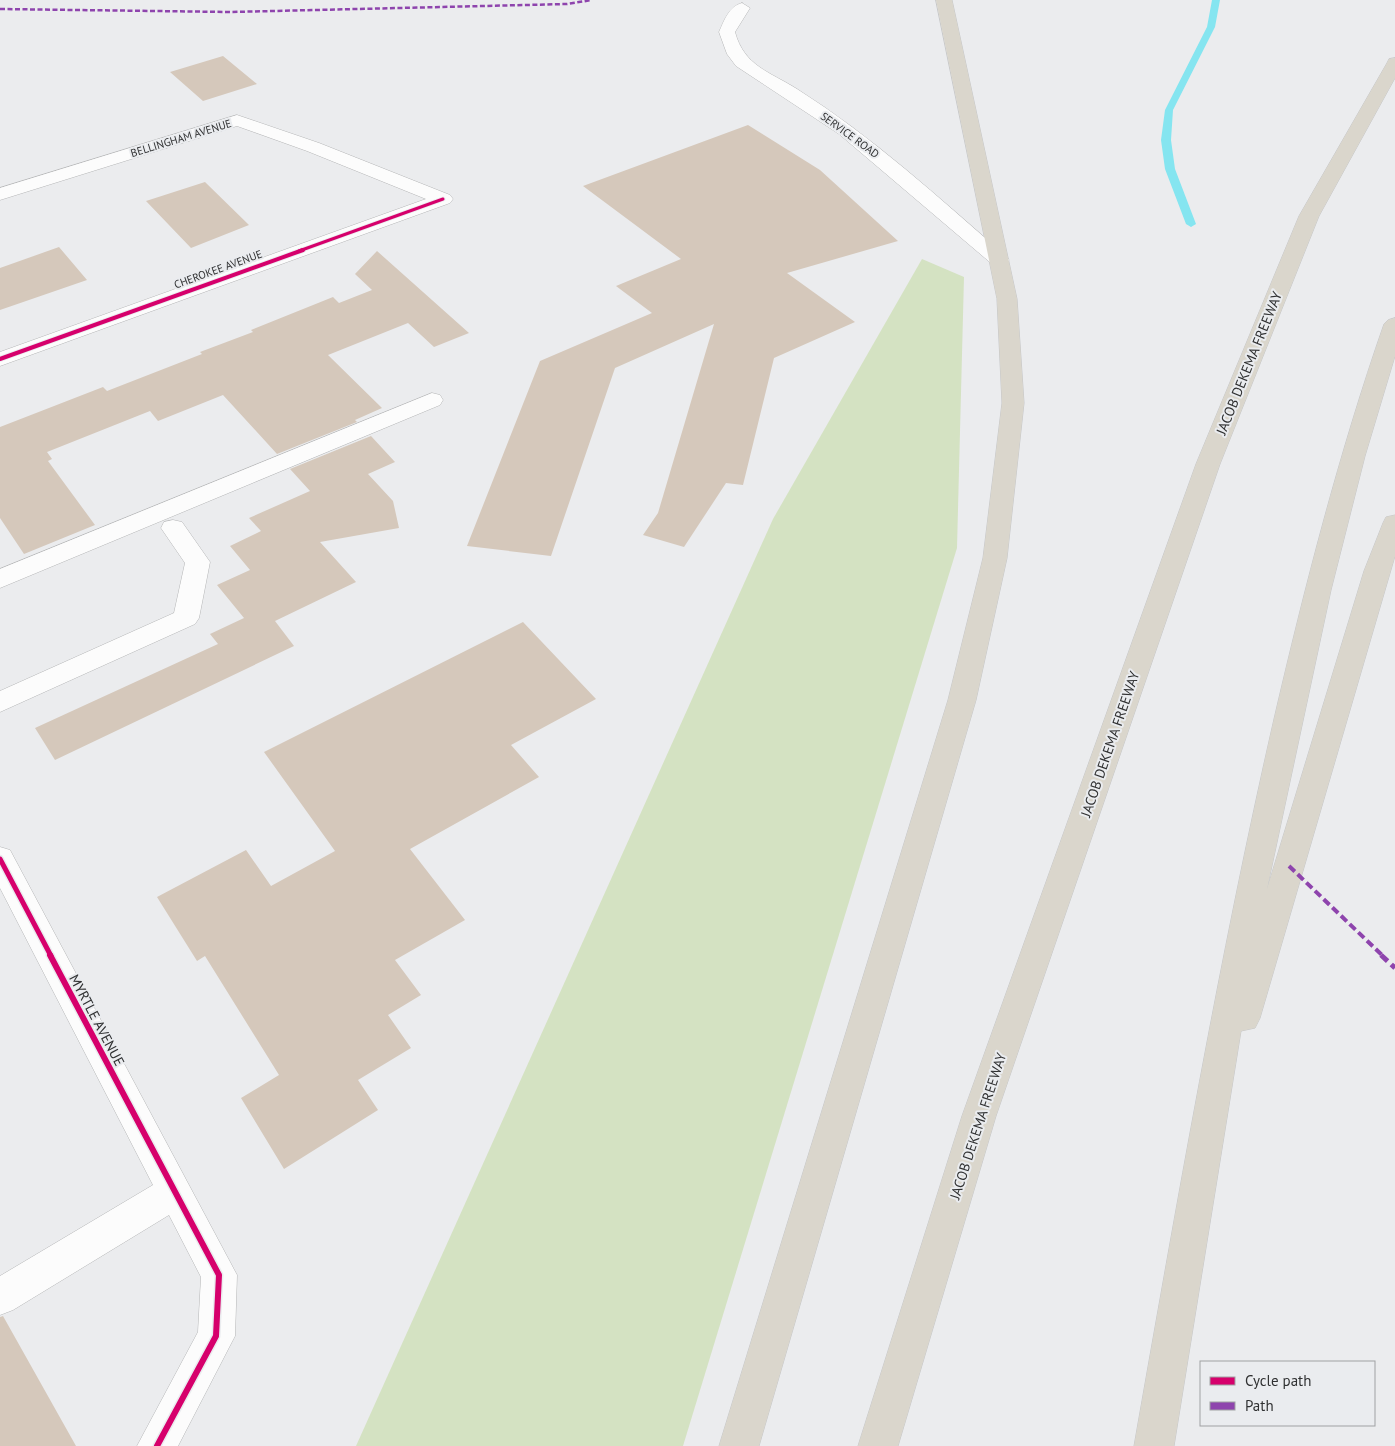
<svg xmlns="http://www.w3.org/2000/svg" width="1395" height="1446" viewBox="0 0 1395 1446" font-family="'PT Sans',sans-serif">
  <rect width="100%" height="100%" fill="#ebecee"/>
  <path fill="#d4e2c2" d="M 922,259 L 964,277 L 957,548 L 683,1446 L 356,1446 L 773,519 Z"/>
  <g fill="none" stroke-linecap="round" stroke-linejoin="round">
    <path fill="#85e5f0" fill-rule="evenodd" d="M 1212,0 L 1220,0 L 1215,27 L 1173,110 L 1171,140 L 1175,169 L 1196,224 L 1191,227 L 1186,224 L 1165,169 L 1161,140 L 1165,110 L 1207,27 Z"/>
  </g>
  <path fill="#d5c8bb" d="M 223,56 L 257,84 L 203,101 L 170,72 Z
    M 748,125 L 820,170 L 898,241 L 787,273 L 855,322 L 774,358 L 743,485 L 726,483 L 684,547 L 643,535 L 658,513 L 714,324 L 615,368 L 551,556 L 467,546 L 540,361 L 652,313 L 616,286 L 681,259 L 583,186 Z
    M 205,182 L 249,225 L 191,248 L 146,201 Z
    M 59,247 L 87,280 L 0,310 L 0,268 Z
    M 377,251 L 469,333 L 434,347 L 408,323 L 328,355 L 382,408 L 355,420 L 357,422 L 277,454 L 223,395 L 158,421 L 150,411 L 47,452 L 52,459 L 48,461 L 95,525 L 24,554 L 0,518 L 0,427 L 103,387 L 107,391 L 202,354 L 200,352 L 253,332 L 251,330 L 333,297 L 339,303 L 372,290 L 355,274 Z
    M 371,436 L 395,462 L 368,474 L 393,501 L 399,528 L 320,542 L 356,582 L 275,621 L 294,646 L 55,760 L 35,728 L 218,644 L 210,634 L 244,618 L 217,585 L 250,570 L 230,546 L 261,531 L 249,518 L 310,491 L 290,469 Z
    M 523,622 L 596,699 L 511,745 L 539,777 L 410,849 L 465,920 L 395,960 L 421,995 L 388,1015 L 411,1048 L 358,1080 L 378,1110 L 284,1169 L 241,1098 L 279,1075 L 205,956 L 197,961 L 157,897 L 246,850 L 271,886 L 335,851 L 264,752 Z
    M 3,1316 L 76,1446 L 0,1446 L 0,1317 Z"/>
  <g fill="none" stroke-linecap="round" stroke-linejoin="round">
    <defs>
      <path id="minor" d="M 742,3 L 750,8 L 735,32 C 744,66 770,72 797,89 C 873,137 939,198 1006,256 L 1009,260 L 1006,264 L 999,266 L 992,264 L 839,134 L 736,66 L 727,54 L 719,32 C 724,21 729,6 742,3 Z
        M 237,115 L 319,143 L 450,195 L 453,199 L 450,203 L 0,366 L 0,352 L 426,199 L 307,151 L 237,126 L 0,200 L 0,188 Z
        M 432,393 L 440,395 L 443,400 L 440,405 L 0,588 L 0,569 Z
        M 173,520 L 182,522 L 210,562 L 199,618 L 195,624 L 0,712 L 0,691 L 174,613 L 185,563 L 161,528 L 164,522 Z
        M 0,847 L 10,850 L 237,1275 L 235,1336 L 178,1446 L 137,1446 L 198,1332 L 201,1277 L 169,1215 L 13,1310 L 0,1315 L 0,1276 L 153,1185 L 0,888 Z"/>
      <path id="highway" d="M 936,0 L 952,0 L 1017,299 L 1024,403 L 1007,558 L 976,700 L 759,1446 L 719,1446 L 948,700 L 983,558 L 1002,403 L 997,299 Z
        M 1395,58 L 1395,78 L 1319,216 L 1220,464 L 996,1116 L 898,1446 L 858,1446 L 962,1116 L 1196,464 L 1299,216 L 1387,63 L 1389,59 Z
        M 1395,318 L 1395,356 L 1365,456 L 1331,590 L 1267,889 L 1364,571 L 1383,523 L 1386,517 L 1395,515 L 1395,556 L 1260,1018 L 1255,1028 L 1241,1031 L 1174,1446 L 1134,1446 C 1177,1203 1219,960 1274,719 C 1305,586 1339,453 1384,324 L 1388,320 Z"/>
    </defs>
    <use href="#minor" stroke="#b5b6b7" stroke-width="1"/>
    <use href="#highway" stroke="#c6c7c8" stroke-width="1"/>
    <use href="#minor" fill="#fcfcfc" fill-rule="evenodd"/>
    <use href="#highway" fill="#dad6cc" fill-rule="evenodd"/>
    <path stroke="#8e44ad" stroke-width="2.5" stroke-dasharray="5 2.5" stroke-linecap="butt" d="M 0,9 L 231,12 L 567,4 L 592,0"/>
    <path stroke="#8e44ad" stroke-width="4" stroke-dasharray="8 4" stroke-linecap="butt" d="M 1289,866 L 1383,956"/>
    <path stroke="#8e44ad" stroke-width="5" stroke-dasharray="9 5" stroke-linecap="butt" d="M 1381,955 L 1395,968"/>
    <defs>
      <path id="cycleway-far3" d="M 299,251 L 443,199"/>
      <path id="cycleway-far2" d="M 0,359 L 303,250"/>
      <path id="cycleway-far1" d="M 0,859 L 51,956"/>
      <path id="cycleway" d="M 50,955 L 219,1275 L 216,1336 L 157,1446"/>
    </defs>
    <use href="#cycleway-far3" stroke="#eaecef" stroke-width="5"/>
    <use href="#cycleway-far2" stroke="#eaecef" stroke-width="6"/>
    <use href="#cycleway-far1" stroke="#eaecef" stroke-width="8"/>
    <use href="#cycleway" stroke="#eaecef" stroke-width="9"/>
    <use href="#cycleway-far3" stroke="#d6006c" stroke-width="3"/>
    <use href="#cycleway-far2" stroke="#d6006c" stroke-width="4"/>
    <use href="#cycleway-far1" stroke="#d6006c" stroke-width="5"/>
    <use href="#cycleway" stroke="#d6006c" stroke-width="6"/>
  </g>
  <g text-anchor="middle" dominant-baseline="central" stroke-width="4" stroke-linejoin="round" paint-order="stroke">
    <g font-size="11" fill="#303132" stroke="#eaecef">
      <text transform="translate(850 135) rotate(36)">SERVICE ROAD</text>
      <text transform="translate(181 138) rotate(-17)">BELLINGHAM AVENUE</text>
      <text transform="translate(218 269) rotate(-20)">CHEROKEE AVENUE</text>
    </g>
    <g font-size="14" fill="#303132" stroke="#eaecef">
      <text transform="translate(1249 363) rotate(-68)">JACOB DEKEMA FREEWAY</text>
      <text transform="translate(1110 744) rotate(-71)">JACOB DEKEMA FREEWAY</text>
      <text transform="translate(97 1020) rotate(62)">MYRTLE AVENUE</text>
      <text transform="translate(978 1126) rotate(-72)">JACOB DEKEMA FREEWAY</text>
    </g>
  </g>
  <rect x="1200" y="1361" width="175" height="65" fill="#eaecef" stroke="#a0a1a3"/>
  <rect x="1210" y="1377" width="25" height="8" fill="#d6006c" stroke="#a0a1a3"/>
  <text x="1245" y="1386" font-size="15" fill="#303132">Cycle path</text>
  <rect x="1210" y="1402" width="25" height="8" fill="#8e44ad" stroke="#a0a1a3"/>
  <text x="1245" y="1411" font-size="15" fill="#303132">Path</text>
</svg>
